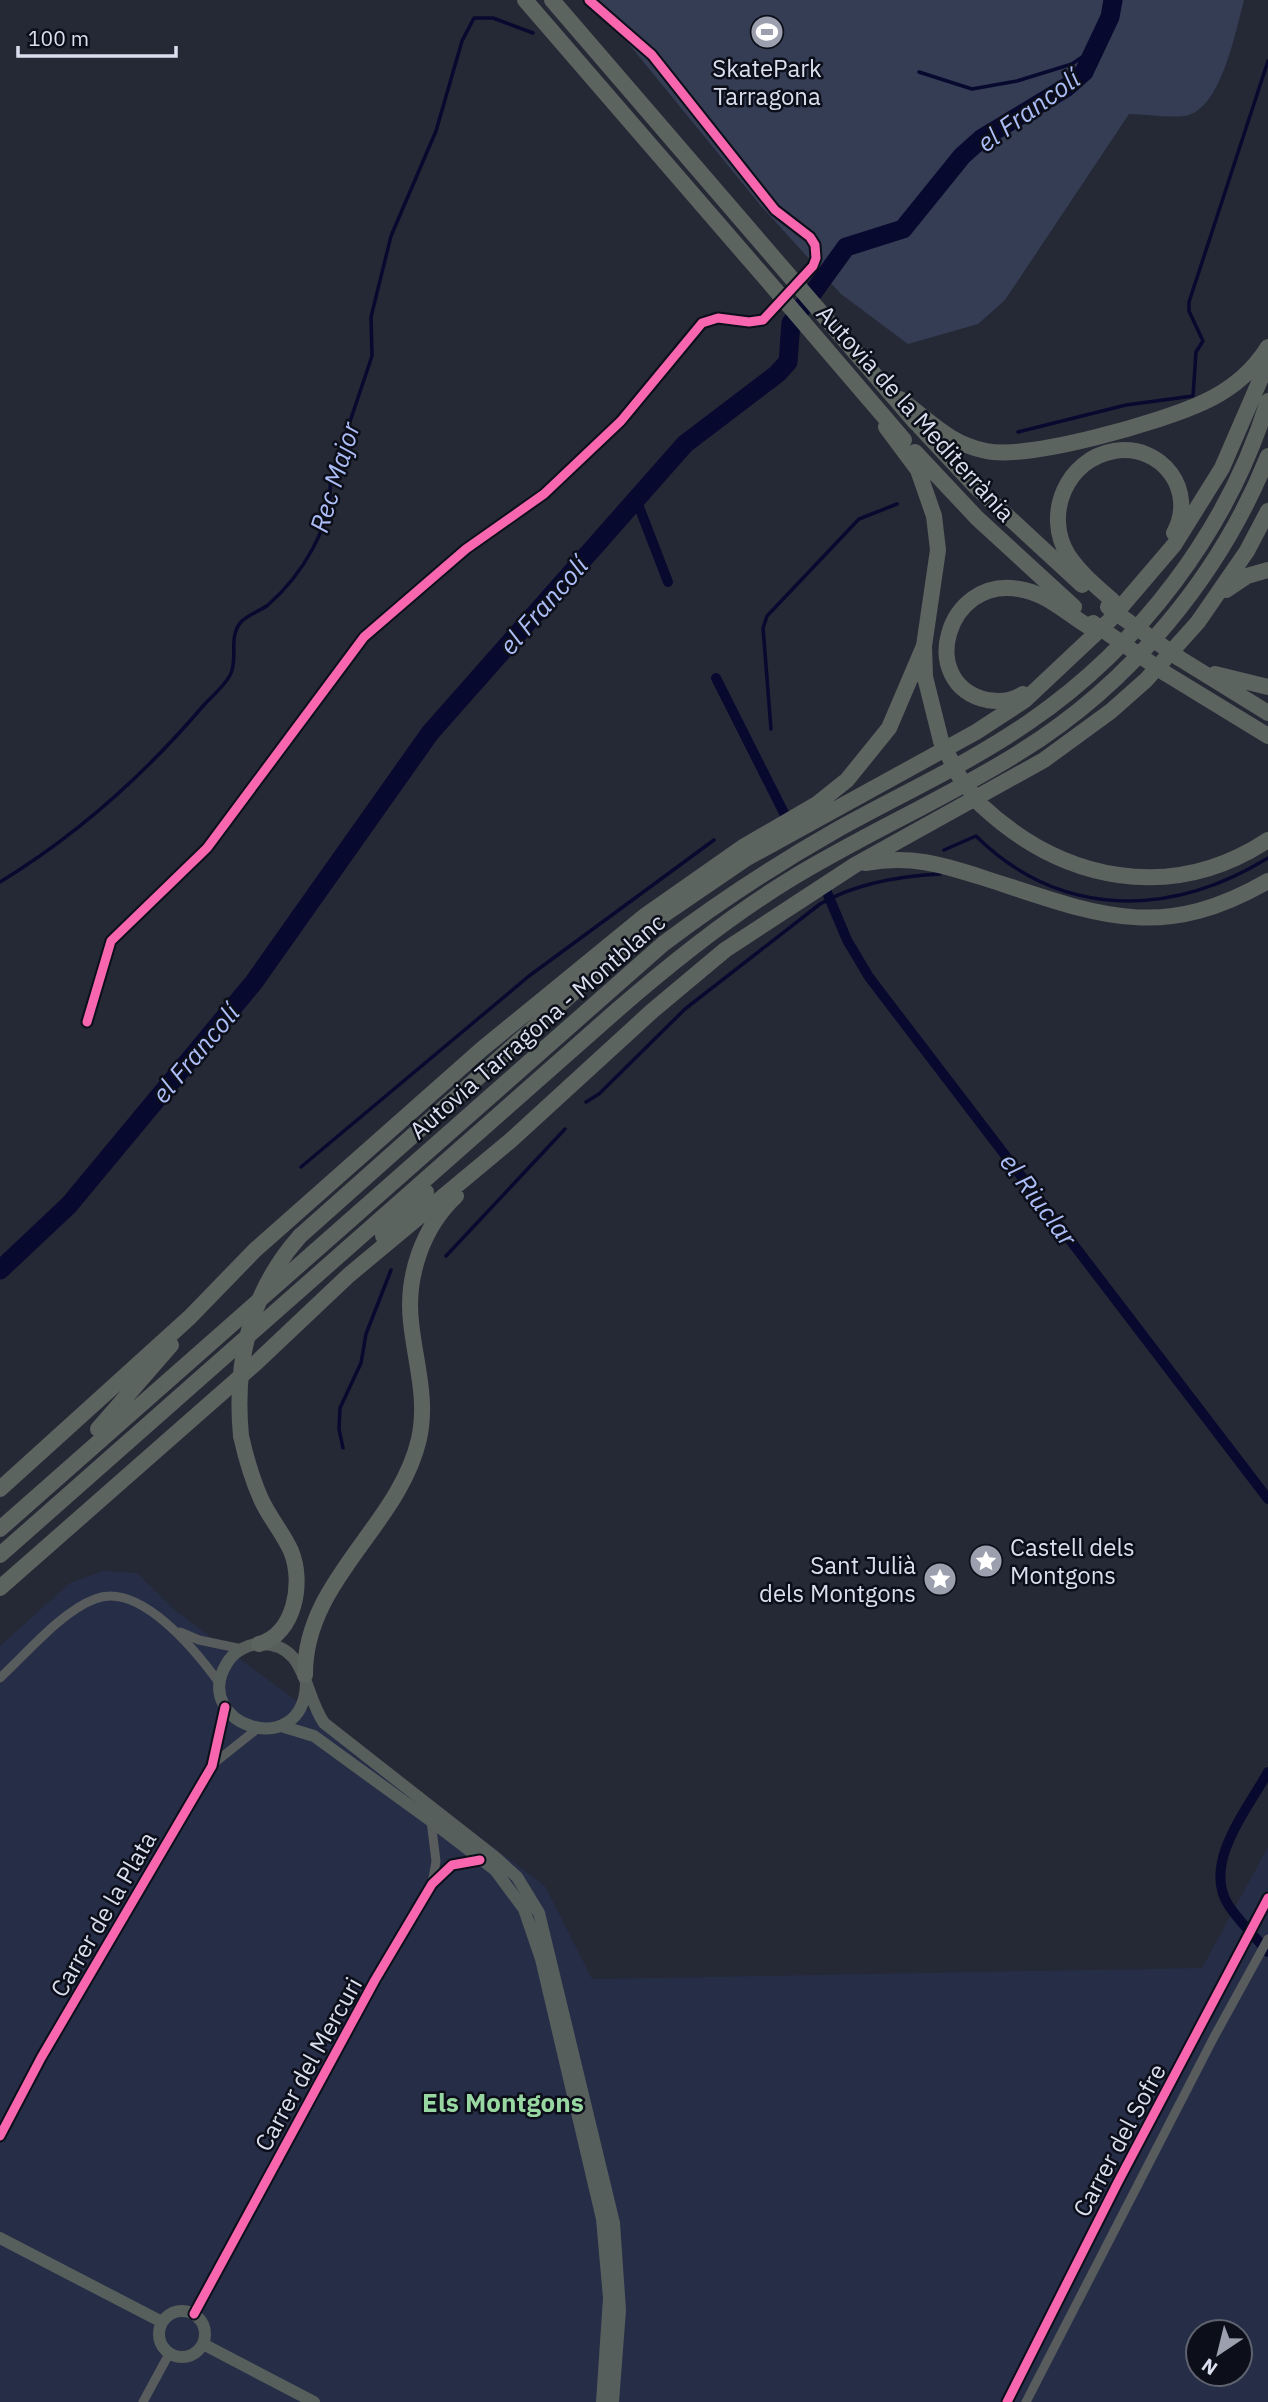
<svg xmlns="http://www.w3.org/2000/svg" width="1268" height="2402" viewBox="0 0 1268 2402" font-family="'IBM Plex Sans',sans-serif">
  <rect width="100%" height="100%" fill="#252936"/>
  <path fill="#262d47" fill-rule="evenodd" d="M 103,1571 L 137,1573 L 177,1612 L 545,1886 L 592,1979 L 1202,1968 L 1268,1847 L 1268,2402 L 0,2402 L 0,1646 L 70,1583 ZM 1198,2332 L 1240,2332 L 1240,2374 L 1198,2374 Z"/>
  <path fill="#353d55" d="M 593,0 L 1244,0 C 1236,29 1221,112 1184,116 C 1167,118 1147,114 1129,114 L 1005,300 L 978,324 L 908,344 L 841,294 L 761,206 Z"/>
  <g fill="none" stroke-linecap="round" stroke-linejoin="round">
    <path stroke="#08092e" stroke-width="3.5" d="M 919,72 L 972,89 L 1017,81 L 1072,64 L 1098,46
      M 1018,432 L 1126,405 L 1193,396 L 1196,352 L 1203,341 L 1189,311 L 1189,302 L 1268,61
      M 771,729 L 763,628 L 767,616 L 859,519 L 897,504
      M 944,850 L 976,836 C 1060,919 1170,918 1268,858
      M 0,882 C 77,835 145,774 203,706 C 211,697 227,684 231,673 C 238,657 228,637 241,622 C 247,615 260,611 268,605 C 301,576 333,526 330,481 L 372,356 L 371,317 L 391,236 L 436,131 L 462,41 L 474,18 L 493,18 L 533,33
      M 586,1102 L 599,1094 L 685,1009 L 820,904 C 855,884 899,876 940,874
      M 301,1167 L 529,976 L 714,840
      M 446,1256 L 565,1129
      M 343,1448 L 339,1429 L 340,1408 L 361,1363 L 366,1334 L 391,1270"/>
    <path stroke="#08092e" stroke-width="10" d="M 636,499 L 668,582
      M 716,678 L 786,817
      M 826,890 L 847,940 L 869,977 L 1268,1499
      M 1268,1772 C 1248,1809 1201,1864 1229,1906 C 1240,1922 1255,1937 1268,1952"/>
    <path stroke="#08092e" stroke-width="19" d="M 0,1270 L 69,1205 L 254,982 L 430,733 L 685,444 L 777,374 L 788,362 L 791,323 L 846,247 L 903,229 L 962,156 L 981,139 L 1067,87 L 1084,72 L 1110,17 L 1113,0"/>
    <path stroke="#585c5c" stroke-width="9" d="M 87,1022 L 111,941 L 207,848 L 364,637 L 466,549 L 544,494 L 621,421 L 702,323 L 718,318 L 749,322 L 763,320 L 813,266 L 816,258 L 815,245 L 810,237 L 775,210 L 652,55 L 589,0
      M 180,1632 L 199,1640 L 242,1649
      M 0,1678 C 26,1654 62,1611 95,1599 C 140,1581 197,1652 220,1684
      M 213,1764 L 257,1729
      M 431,1821 L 436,1861 L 432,1884
      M 0,2136 L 41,2058 L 212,1766 L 225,1707
      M 194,2314 L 375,1980 L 432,1884 L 452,1865 L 480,1860
      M 143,2402 L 169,2354
      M 1007,2402 L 1118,2182 L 1268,1898
      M 1026,2402 L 1214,2037 L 1268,1939"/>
    <path stroke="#575f5c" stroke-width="12" d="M 306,1684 C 303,1763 189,1724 227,1663 C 233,1653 245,1645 258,1644 C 307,1641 303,1693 324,1723 L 495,1857 L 517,1877 L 539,1913 L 614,2223 L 620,2310 L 613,2402
      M 281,1726 L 314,1736 L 431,1821 L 495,1870 L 524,1909 L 541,1959 L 602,2219 L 609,2298 L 602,2402
      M 0,2238 L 162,2322
      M159 2334a23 23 0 1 1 46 0a23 23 0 1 1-46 0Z
      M 203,2344 L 314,2402"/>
    <path stroke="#5b645f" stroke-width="16" d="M 525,0 L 779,294
      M 552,0 L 793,280
      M 900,399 C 929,420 949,444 986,451 C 1029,460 1162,422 1204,402 C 1230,390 1253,371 1268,347
      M 886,427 L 918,470 L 934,516 L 938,550 L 924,646 L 925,677 L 941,741
      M 920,427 L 976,487 L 1082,585
      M 915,452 L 977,518 L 1074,607
      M 1226,590 L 1247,576 L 1268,570
      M 1113,601 C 1097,587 1080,573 1068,555 C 1043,514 1067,459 1114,451 C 1162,443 1197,491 1174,533
      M 1179,658 L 1268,713
      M 1165,673 L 1268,736
      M 1215,674 L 1268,687
      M 1023,694 C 1012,701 999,702 987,700 C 916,684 946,576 1019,589 C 1046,593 1066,613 1089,627
      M 981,805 C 1062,881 1171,904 1268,840
      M 865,863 C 911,855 940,864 984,878 C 1095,914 1159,944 1268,881
      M 646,927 L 747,858 L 976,732 L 1025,700 L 1109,621 L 1174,545 L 1222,468 L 1268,362
      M 300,1236 L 647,927
      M 383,1236 L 426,1192
      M 98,1429 L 171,1345
      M 241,1436 C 246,1458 252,1479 261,1499 C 269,1517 283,1533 291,1551 C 304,1582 295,1634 259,1644
      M 0,1489 L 190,1317 L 255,1250 L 482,1049 L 646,915 L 743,847 L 817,804 L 847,780 L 889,728 L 924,646
      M 0,1529 L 663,944 C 720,901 778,863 840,828 C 903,793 970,763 1029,722 C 1140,646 1228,530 1268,401
      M 0,1555 L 616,1011 C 671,963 727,918 789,880 C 864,834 945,799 1020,752 C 1130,684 1220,576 1268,456
      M 0,1588 L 257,1362 L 349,1275 L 510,1141 L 651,1012 L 725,950 L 855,865 L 1044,760 L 1111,711 L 1146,680 L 1198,622 L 1247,551 L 1268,511
      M 305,1675 C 304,1581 399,1526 419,1439 C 428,1398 415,1362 411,1322 C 406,1277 422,1228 456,1196"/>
    <path stroke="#5b645f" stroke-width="16" d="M 793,280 L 916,423
      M 779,294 L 904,440
      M 1108,607 L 1179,658
      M 1093,623 L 1165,673
      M 941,741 L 959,776 L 981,805
      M 241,1436 C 234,1363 250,1292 300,1236"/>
    <defs>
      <path id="cycleway" d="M 87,1022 L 111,941 L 207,848 L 364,637 L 466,549 L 544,494 L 621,421 L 702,323 L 718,318 L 749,322 L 763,320 L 813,266 L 816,258 L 815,245 L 810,237 L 775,210 L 652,55 L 589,0
        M 0,2136 L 41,2058 L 212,1766 L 225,1707
        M 194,2314 L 375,1980 L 432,1884 L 452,1865 L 480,1860
        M 1007,2402 L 1118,2182 L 1268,1898"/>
    </defs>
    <use href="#cycleway" stroke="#0c0f19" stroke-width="13"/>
    <use href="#cycleway" stroke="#f766af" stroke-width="9"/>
  </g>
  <defs>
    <symbol id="stadium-disc" viewBox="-11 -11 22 22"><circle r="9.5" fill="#9b9fae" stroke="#0c0f19"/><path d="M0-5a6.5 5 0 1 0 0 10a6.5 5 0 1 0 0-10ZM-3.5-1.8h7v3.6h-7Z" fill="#fff"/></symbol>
    <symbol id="sight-disc" viewBox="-11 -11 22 22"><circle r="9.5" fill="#9b9fae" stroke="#0c0f19"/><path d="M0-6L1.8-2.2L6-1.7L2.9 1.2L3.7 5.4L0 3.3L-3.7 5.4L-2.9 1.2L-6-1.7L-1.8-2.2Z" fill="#fff"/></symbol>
  </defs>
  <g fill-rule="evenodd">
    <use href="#stadium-disc" x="748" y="13" width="38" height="38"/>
    <use href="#sight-disc" x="967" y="1542" width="38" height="38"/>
    <use href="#sight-disc" x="921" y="1560" width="38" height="38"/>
  </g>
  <g text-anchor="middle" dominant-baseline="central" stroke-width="5" stroke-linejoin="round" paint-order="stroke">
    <g font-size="24" fill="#dadfef" stroke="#0c0f19">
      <text x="767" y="68">SkatePark<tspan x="767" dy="28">Tarragona</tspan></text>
      <text x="1010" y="1547" text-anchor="start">Castell dels<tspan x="1010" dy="28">Montgons</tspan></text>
      <text x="916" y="1565" text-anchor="end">Sant Julià<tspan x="916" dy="28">dels Montgons</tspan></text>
    </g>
    <g font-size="24" fill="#dadfef" stroke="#0c0f19">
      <text transform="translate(916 413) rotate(48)">Autovia de la Mediterrània</text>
      <text transform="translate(537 1026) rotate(-41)">Autovia Tarragona - Montblanc</text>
      <text transform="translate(103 1914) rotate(-60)">Carrer de la Plata</text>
      <text transform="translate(308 2064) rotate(-61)">Carrer del Mercuri</text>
      <text transform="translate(1119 2140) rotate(-62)">Carrer del Sofre</text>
    </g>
    <g font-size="26" font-style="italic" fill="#acbdf7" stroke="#0c0f19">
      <text transform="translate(1028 110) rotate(-36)">el Francolí</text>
      <text transform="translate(334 477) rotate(-73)">Rec Major</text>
      <text transform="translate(543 605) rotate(-49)">el Francolí</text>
      <text transform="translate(195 1053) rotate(-50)">el Francolí</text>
      <text transform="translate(1039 1199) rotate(53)">el Riuclar</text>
    </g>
    <g font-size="26" font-weight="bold" fill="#98d7a1" stroke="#0c0f19">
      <text x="503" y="2102">Els Montgons</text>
    </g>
  </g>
  <g transform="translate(1219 2353) rotate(215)"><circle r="33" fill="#0c0f19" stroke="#5e626f" stroke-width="2"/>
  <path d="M0-5L12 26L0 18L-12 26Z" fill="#9b9fae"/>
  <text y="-10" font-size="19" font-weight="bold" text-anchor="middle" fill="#dadfef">N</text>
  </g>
  <path d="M18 46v10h158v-10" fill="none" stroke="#dadfef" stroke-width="3.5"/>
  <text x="28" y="46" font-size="21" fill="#dadfef" stroke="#0c0f19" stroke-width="5" paint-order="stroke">100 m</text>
</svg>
